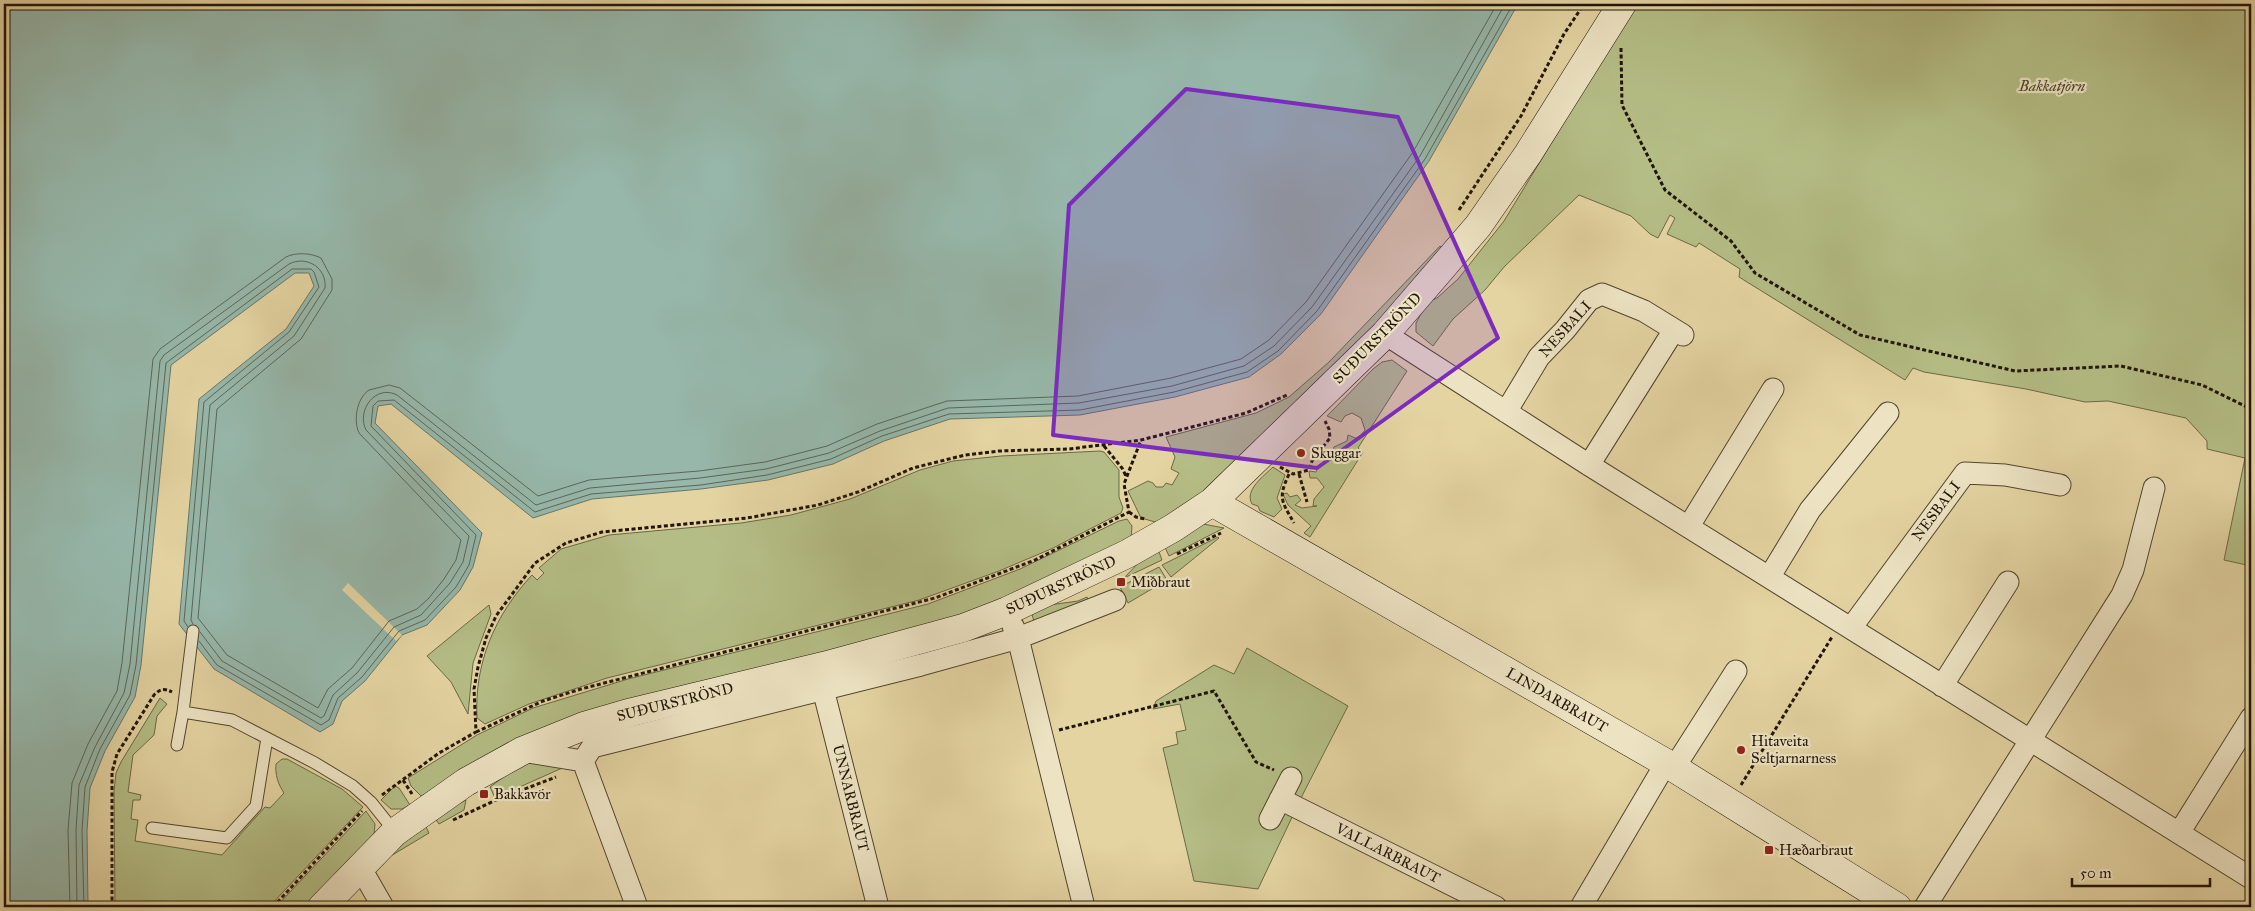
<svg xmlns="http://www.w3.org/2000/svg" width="2255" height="911" viewBox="0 0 2255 911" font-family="'IM FELL Great Primer',serif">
  <rect width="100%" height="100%" fill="#e4d4a2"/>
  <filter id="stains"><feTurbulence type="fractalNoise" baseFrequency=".004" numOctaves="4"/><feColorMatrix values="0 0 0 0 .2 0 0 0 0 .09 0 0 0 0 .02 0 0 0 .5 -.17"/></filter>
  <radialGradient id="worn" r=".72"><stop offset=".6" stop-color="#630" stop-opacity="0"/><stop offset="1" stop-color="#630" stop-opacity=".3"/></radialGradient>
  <path fill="#b4bd85" stroke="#6a6946" d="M 1636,4 L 2251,4 L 2251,566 L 2224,560 L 2245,458 L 2207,449 L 2207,441 L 2186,418 L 2108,401 L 2085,402 L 2026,389 L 1924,372 L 1913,368 L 1905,380 L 1739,277 L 1740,269 L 1699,243 L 1696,247 L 1667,234 L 1675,218 L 1670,215 L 1658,238 L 1650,234 L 1631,216 L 1579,195 L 1504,267 L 1485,290 L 1453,319 L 1433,346 L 1416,332 L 1416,323 L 1423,310 L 1430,301 L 1437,298 L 1458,279 L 1504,221 Z
    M 1440,246 L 1446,251 L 1411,294 L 1226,477 L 1159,523 L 1141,518 L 1128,491 L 1148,481 L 1153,483 L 1156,487 L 1163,487 L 1166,483 L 1172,485 L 1179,473 L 1171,469 L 1175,457 L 1166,437 L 1256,413 L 1289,397 L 1329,362 Z
    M 1392,360 L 1407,371 L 1358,448 L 1363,452 L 1310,537 L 1304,533 L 1311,526 L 1288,505 L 1283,494 L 1287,493 L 1290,497 L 1297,495 L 1301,500 L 1295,505 L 1302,508 L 1317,506 L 1313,506 L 1314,499 L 1324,487 L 1317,478 L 1310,478 L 1309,471 L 1316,472 C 1320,461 1331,459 1334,447 L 1347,441 L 1348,435 L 1358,439 L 1365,430 L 1361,418 L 1352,413 L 1345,416 L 1341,422 L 1327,416 L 1373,369 L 1382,362 Z
    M 1100,451 L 1104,452 L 1119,470 L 1119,497 L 1123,508 L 1121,513 L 1051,549 L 999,571 L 919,600 L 607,678 L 529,704 L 485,724 L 477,718 C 474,663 495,615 532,575 L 537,580 L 544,573 L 539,568 L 561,549 L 609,535 L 741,523 L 791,515 L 850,499 L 920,470 L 953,461 L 1001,456 Z
    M 1273,467 L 1285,475 L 1277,498 L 1282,509 L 1274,517 L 1260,511 L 1258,506 L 1252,504 C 1244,490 1264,476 1273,467 Z
    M 1127,519 L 1132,526 L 1131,540 L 956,621 L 633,703 L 421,796 L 411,786 L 408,778 L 477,735 L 533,708 L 628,679 L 928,604 L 1020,569 L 1119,521 Z
    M 1203,524 L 1224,528 L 1169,556 L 1164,545 Z
    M 1219,538 L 1171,577 L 1162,565 L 1218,537 Z
    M 1158,549 L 1162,560 L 1124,578 L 1145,556 Z
    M 1159,567 L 1167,580 L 1128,603 L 1120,587 Z
    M 1087,597 L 1089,602 L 1034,622 L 1032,614 L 1049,605 L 1078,601 Z
    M 489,605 L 491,614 L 473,663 L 468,714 L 451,682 L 427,656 Z
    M 1247,648 L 1348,706 L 1303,794 L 1258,889 L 1194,881 L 1163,748 L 1178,744 L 1176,732 L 1186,730 L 1180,704 L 1153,709 L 1156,701 L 1214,665 L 1234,674 Z
    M 160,698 L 167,704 L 157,716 L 154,735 L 133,755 L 128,792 L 141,795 L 140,800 L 133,800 L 131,819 L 138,820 L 135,841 L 222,855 L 265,807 L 270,808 L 284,793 C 278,784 275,775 276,764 L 282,759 L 287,759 L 342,789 L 363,807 L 269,907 L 115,907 L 114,791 L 116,773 L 121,762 Z
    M 533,762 L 569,765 L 495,798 L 490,787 L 520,765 Z
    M 395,786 L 399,788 L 410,805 L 402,809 L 391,809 L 381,800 Z
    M 466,800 L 464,810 L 439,824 L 434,817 Z
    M 366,811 L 375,824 L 374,835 L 310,907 L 276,907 Z
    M 424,823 L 429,833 L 379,863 Z"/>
  <path fill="#96b7aa" stroke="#677668" d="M 4,4 L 1518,4 L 1429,161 L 1321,314 L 1281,354 L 1249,377 L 1175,397 L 1080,415 L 950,419 L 884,441 L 833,464 L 768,480 L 701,489 L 592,499 L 533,518 L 391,404 L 378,406 L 375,423 L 482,533 L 473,567 L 460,590 L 427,625 L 402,635 L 365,681 L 342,701 L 333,724 L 320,732 L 214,669 L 179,624 L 199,399 L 286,329 L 314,286 L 309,273 L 295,273 L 171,365 L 141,665 L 135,697 L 105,751 L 90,788 L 87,831 L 88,907 L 4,907 Z"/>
  <path fill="#e4d4a2" d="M 348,583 L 402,635 L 396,641 L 342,590 Z"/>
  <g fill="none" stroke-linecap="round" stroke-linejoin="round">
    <path stroke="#5b6658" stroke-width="1" d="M 200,632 L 222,661 L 321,718 L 324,716 L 333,695 L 357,673 L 394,627 L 421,615 L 450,583 L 463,562 L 469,536 L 366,430 C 356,410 376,384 397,395 L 536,505 L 590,488 L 700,478 L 766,469 L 829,453 L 880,431 L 948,408 L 1079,403 L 1172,386 L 1244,366 L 1274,346 L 1312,307 L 1420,156 L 1505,4
      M 199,641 L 217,665 L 321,725 L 329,720 L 338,698 L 362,677 L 399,631 L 425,620 L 456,587 L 469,565 L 476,535 L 371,426 L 373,406 L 378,401 L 394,400 L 535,512 L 591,494 L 701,485 L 767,475 L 831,459 L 882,436 L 949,414 L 1080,410 L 1174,392 L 1247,372 L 1278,351 L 1317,311 L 1425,159 L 1513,4
      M 70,907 L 68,830 L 72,783 L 88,744 L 117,691 L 122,663 L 153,359 L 160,349 L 286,257 C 296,252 311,253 321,258 L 332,279 L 332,290 L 301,339 L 217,409 L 198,618 L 227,655 L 318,708 L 328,689 L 352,668 L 389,621 L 417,609 L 429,598 L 444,579 L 456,560 L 461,540 L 359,433 C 353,420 357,398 369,390 L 389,385 L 400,388 L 538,496 L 589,480 L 699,471 L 765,462 L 827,446 L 877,424 L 947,401 L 1078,396 L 1171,378 L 1241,359 L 1269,340 L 1306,302 L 1413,152 L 1497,4
      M 77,907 L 76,830 L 79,785 L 95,747 L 124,693 L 130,664 L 160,361 L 164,355 L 289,264 C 307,255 327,268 325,288 L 294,336 L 210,405 L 191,620 L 193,624
      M 84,907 L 82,831 L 85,787 L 100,749 L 130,695 L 136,665 L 166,363 L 292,269 L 311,269 L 314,272 L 319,287 L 289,332 L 204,402 L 184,621 L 188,627"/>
    <defs>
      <path id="lane" d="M 183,712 L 193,631
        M 177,745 L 183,712 L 232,720 L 315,763 L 353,786 L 371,802 L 395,832
        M 152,828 L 227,838 L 256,806 L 267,738"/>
      <path id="street" d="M 1385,334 L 1589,465 L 2251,878
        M 1506,412 L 1539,357 L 1565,330 L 1589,300 L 1602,294 L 1644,311 L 1683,335
        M 1589,465 L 1674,330
        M 1689,526 L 1773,389
        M 1770,576 L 1810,510 L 1888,413
        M 1013,626 L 1018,638 L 1084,907
        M 1851,628 L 1965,473 L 2005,475 L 2060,485
        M 1942,686 L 2008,582
        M 823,689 L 878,907
        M 522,751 L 583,761
        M 583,761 L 592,747 L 921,665 L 1018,638 L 1115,600
        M 583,761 L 637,907
        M 1674,768 L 1736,671
        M 1280,799 L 1496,907
        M 1270,819 L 1291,778
        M 2179,833 L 2251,718
        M 360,867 L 383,907
        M 1581,907 L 1666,763
        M 1925,907 L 2122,595 L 2133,570 L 2154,488"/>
      <path id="secondary" d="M 1212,502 L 1666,763 L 1897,907
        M 322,907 L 395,832 L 466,782 L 522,751 L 584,726 L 632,712 L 831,664 L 963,628 L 1007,611 L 1127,554 L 1173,528 L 1212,502 L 1385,334 L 1478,226 L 1528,154 L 1622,4"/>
    </defs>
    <use href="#lane" stroke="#51452d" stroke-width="13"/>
    <use href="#street" stroke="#51452d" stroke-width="23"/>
    <use href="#secondary" stroke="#201506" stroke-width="29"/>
    <path stroke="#201506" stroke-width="3" stroke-dasharray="4 2.5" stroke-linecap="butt" d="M 1621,48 L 1622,105 L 1665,190 L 1731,241 L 1755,273 L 1860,335 L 2015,371 L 2121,366 L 2202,385 L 2251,409
      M 1459,210 L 1521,116 L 1564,34 L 1584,4
      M 1104,446 L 1122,468 L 1126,476
      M 1280,467 L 1293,474 L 1309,470 L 1312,461 L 1330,438 L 1329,429 L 1325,421
      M 1289,474 C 1278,498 1281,500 1294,523
      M 1299,474 L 1307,502
      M 1129,512 L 1136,517 L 1145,519
      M 1177,554 L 1221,533
      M 1059,730 L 1214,691 L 1256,762 L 1274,770
      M 476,732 L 543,701 L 581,689 L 935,598 L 1035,560 L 1129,512 L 1124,484 L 1141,440
      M 403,780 L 412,794
      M 1741,785 L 1832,637
      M 382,795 L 439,753 L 476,732 L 474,689 L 478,667 L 486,638 L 496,616 L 535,563 L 566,543 L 602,532 L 747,518 L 818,505 L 858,492 L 913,468 L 965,455 L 999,451 L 1069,449 L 1141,440 L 1246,413 L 1287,395
      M 453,820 L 496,800 L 556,777
      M 112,907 L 112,772 L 117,754 L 154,695 C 160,689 164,688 172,692
      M 273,907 L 362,811"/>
    <use href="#lane" stroke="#ede3c3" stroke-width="11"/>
    <use href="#street" stroke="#ede3c3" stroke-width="21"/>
    <use href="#secondary" stroke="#ede3c3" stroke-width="28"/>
  </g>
  <path fill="#7b2cbf" fill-opacity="0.2" stroke="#7b2cbf" stroke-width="4" stroke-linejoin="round" d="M 1186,89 L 1398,117 L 1498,338 L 1317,468 L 1053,435 L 1069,205 Z"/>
  <g fill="#8f2418" stroke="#ede3c3" stroke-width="2">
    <circle cx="1301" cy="453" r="5"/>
    <rect x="1116" y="577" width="10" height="10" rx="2.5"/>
    <circle cx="1741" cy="750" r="5"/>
    <rect x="479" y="789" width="10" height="10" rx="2.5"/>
    <rect x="1764" y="845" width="10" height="10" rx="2.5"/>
  </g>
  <g text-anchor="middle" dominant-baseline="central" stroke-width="4.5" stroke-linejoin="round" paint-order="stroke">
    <g font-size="15" font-style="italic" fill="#4c472c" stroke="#ede3c3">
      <text x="2052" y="86">Bakkatjörn</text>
    </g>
    <g font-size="15" fill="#201506" stroke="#ede3c3">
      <text transform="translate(1565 329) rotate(-48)">NESBALI</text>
      <text transform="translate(1377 338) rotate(-46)">SUÐURSTRÖND</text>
      <text transform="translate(1936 511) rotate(-53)">NESBALI</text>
      <text transform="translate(1061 585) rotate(-25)">SUÐURSTRÖND</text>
      <text transform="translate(1557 700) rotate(30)">LINDARBRAUT</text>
      <text transform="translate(675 702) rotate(-14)">SUÐURSTRÖND</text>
      <text transform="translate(851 798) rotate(76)">UNNARBRAUT</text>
      <text transform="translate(1388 853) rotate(27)">VALLARBRAUT</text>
    </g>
    <g font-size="15" fill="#201506" stroke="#ede3c3" text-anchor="start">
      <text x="1311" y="453">Skuggar</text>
      <text x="1131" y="582">Miðbraut</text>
      <text x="1751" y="741">Hitaveita<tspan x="1751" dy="17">Seltjarnarness</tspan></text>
      <text x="494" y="794">Bakkavör</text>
      <text x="1779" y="850">Hæðarbraut</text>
    </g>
  </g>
  <rect width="2255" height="911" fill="none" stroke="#e4d4a2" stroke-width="20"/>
  <rect x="5" y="5" width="2245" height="901" fill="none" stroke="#201506" stroke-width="2.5"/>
  <rect x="10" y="10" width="2235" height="891" fill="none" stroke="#201506"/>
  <path d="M2072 878v8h138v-8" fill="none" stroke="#201506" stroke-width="2.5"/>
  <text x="2080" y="878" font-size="15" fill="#201506" stroke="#ede3c3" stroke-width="4" paint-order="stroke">50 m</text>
  <rect width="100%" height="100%" filter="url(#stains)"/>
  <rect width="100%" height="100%" fill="url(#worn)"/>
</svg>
